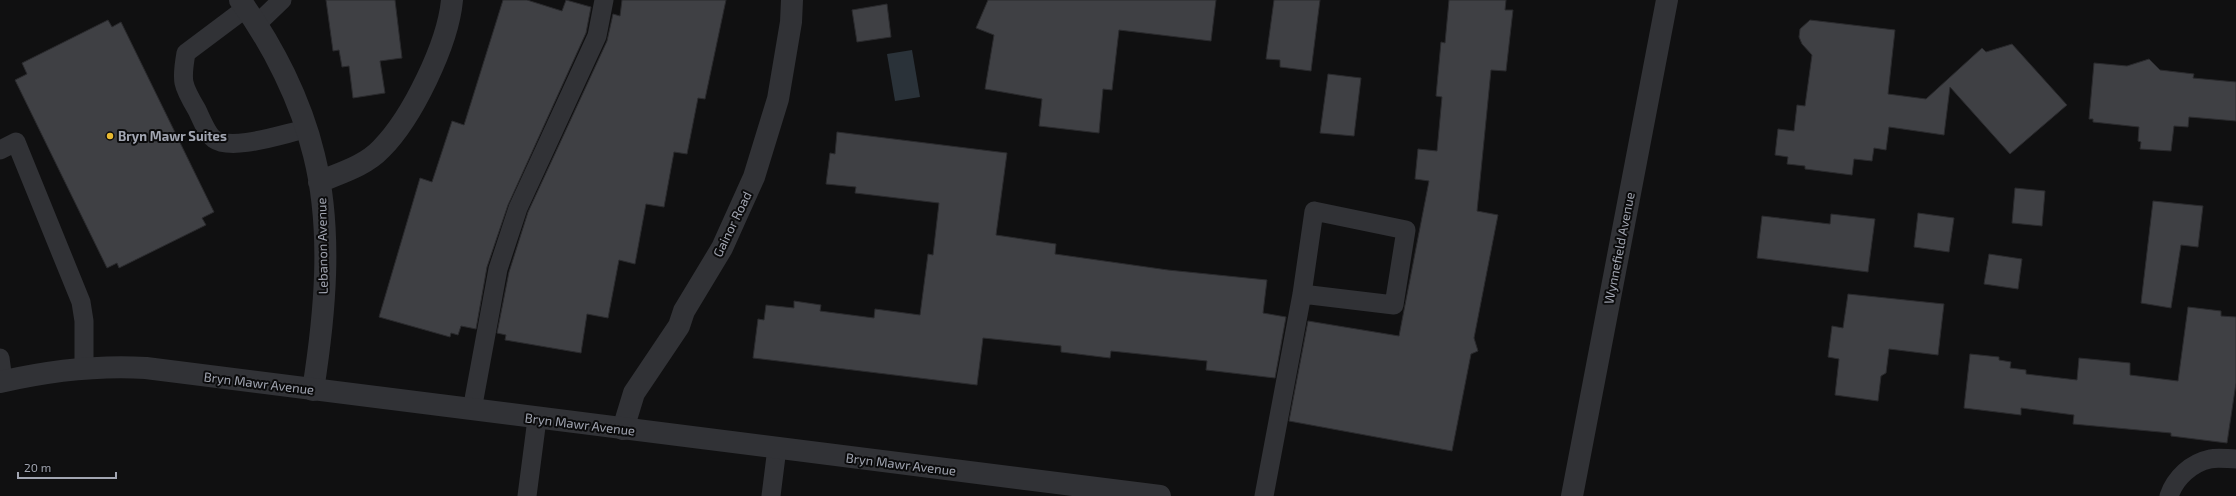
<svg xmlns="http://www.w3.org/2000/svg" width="2236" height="496" viewBox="0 0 2236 496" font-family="'Exo 2',sans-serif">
  <rect width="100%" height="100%" fill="#101011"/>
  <path fill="#2a3239" d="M 912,50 L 920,97 L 895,101 L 887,54 Z"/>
  <path fill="#3f4044" stroke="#2a2a2d" d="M 326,0 L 395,0 L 402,58 L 380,61 L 385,93 L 353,98 L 349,66 L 342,67 L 339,50 L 333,51 Z
    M 503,0 L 527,0 L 562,11 L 566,0 L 591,7 L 586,33 L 508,205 L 487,267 L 476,329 L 461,326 L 458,335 L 451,333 L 450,337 L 379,317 L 420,178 L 432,182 L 452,121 L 464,125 Z
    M 622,0 L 726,0 L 705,99 L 698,98 L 687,154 L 674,152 L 664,207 L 646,204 L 635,264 L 619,260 L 608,318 L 587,314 L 581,353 L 505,340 L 506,335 L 497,333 L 509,272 L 528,212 L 607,41 L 613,14 L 620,16 Z
    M 988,0 L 1216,0 L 1211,41 L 1119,30 L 1112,90 L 1103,89 L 1099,133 L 1039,126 L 1042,99 L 985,89 L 994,35 L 976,28 Z
    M 1274,0 L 1320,0 L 1311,71 L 1280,67 L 1280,60 L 1266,59 Z
    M 1449,0 L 1506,0 L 1505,10 L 1513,10 L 1506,71 L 1491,70 L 1477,211 L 1498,215 L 1474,338 L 1478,351 L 1471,354 L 1452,451 L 1289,421 L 1308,321 L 1399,336 L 1429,181 L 1415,179 L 1418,149 L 1437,151 L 1442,97 L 1436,96 L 1441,42 L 1445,43 Z
    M 887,4 L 891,37 L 857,42 L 852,10 Z
    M 108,20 L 112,27 L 121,22 L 214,212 L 202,218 L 206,225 L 119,268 L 117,263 L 107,268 L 15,80 L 27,74 L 22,63 Z
    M 1810,20 L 1895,30 L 1888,94 L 1926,99 L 1982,48 L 1986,52 L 2012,44 L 2067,105 L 2010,154 L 1950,87 L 1944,135 L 1889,127 L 1886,150 L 1874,148 L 1872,161 L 1854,159 L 1852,175 L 1805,169 L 1805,166 L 1787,164 L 1788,157 L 1775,155 L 1778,129 L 1794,131 L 1797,105 L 1805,106 L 1812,55 L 1802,44 L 1799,37 L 1800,29 Z
    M 2149,59 L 2160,70 L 2194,74 L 2193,78 L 2236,82 L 2236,121 L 2189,117 L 2188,127 L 2174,126 L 2171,151 L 2140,149 L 2141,142 L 2138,141 L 2139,127 L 2093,122 L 2093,119 L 2089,119 L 2094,63 L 2127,66 Z
    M 1328,74 L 1361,78 L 1354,136 L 1320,133 Z
    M 837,132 L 1007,153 L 996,235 L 1056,244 L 1055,254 L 1168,270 L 1267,280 L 1263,313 L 1286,317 L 1275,378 L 1206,370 L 1207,361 L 1111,351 L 1110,358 L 1061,352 L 1061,346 L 983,338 L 977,385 L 753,358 L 758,319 L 764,320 L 766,305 L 794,308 L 794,301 L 821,305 L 820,311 L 874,318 L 875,309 L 920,315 L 928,254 L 933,255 L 939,203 L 855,193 L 856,187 L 826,184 L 830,153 L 835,154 Z
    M 2015,188 L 2045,191 L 2042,226 L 2012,223 Z
    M 2153,201 L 2203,206 L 2198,247 L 2181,245 L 2171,308 L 2141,303 Z
    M 1918,213 L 1954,218 L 1949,252 L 1914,247 Z
    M 1831,214 L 1875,219 L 1868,272 L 1757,258 L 1762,216 L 1830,224 Z
    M 1989,254 L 2022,259 L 2018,289 L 1984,284 Z
    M 1848,294 L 1944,304 L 1938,355 L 1889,349 L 1886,373 L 1881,376 L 1878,401 L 1835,395 L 1839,359 L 1828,357 L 1832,326 L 1843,328 Z
    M 2188,307 L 2221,311 L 2221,316 L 2236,317 L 2236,383 L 2227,443 L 2171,436 L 2171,433 L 2073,424 L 2074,415 L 2021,408 L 2021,415 L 1964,408 L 1970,354 L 1999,357 L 1999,360 L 2011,362 L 2010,368 L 2026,370 L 2026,374 L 2077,380 L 2079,358 L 2130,363 L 2130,375 L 2178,381 Z"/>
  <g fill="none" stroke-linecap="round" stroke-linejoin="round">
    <path stroke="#313236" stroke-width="19" d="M 246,8 L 186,53 C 181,81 182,85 197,110 C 201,118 207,134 214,139 C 232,152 285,133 306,129
      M 257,24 L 282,0
      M 0,150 L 16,142 L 81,302 L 84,321 L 84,368
      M 0,358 L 3,381
      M 472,410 L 498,269 L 518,208 L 597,36 L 604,0
      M 527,496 L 537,419
      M 771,496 L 777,448
      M 1264,496 L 1302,294 L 1314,211 L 1406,230 L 1394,305 L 1302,294
      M 2169,496 C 2175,478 2191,463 2210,459 C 2218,457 2228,459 2236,459"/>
    <path stroke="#313236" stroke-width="22" d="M 240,0 C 273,45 301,101 314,155 C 333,231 325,314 313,390
      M 319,182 C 340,173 365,166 381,149 C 412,118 448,44 452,0
      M 623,429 L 634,393 L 679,326 L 684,311 L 722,248 L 754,177 L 778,99 L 791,22 L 792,0"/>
    <path stroke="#313236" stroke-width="22" d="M 0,382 C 48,371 97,365 146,368 L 1160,496
      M 1572,496 L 1667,0"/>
  </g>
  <circle fill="#e8b931" stroke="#0b0b0c" stroke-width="1.5" cx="110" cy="136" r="4"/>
  <g text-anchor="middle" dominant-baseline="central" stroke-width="4" stroke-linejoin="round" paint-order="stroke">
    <g font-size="13" font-weight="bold" fill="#a2a6b2" stroke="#0b0b0c" text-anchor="start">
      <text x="118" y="136">Bryn Mawr Suites</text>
    </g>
    <g font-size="13" fill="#a2a6b2" stroke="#0b0b0c">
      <text transform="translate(732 224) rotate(-64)">Gainor Road</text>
      <text transform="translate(322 246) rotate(-91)">Lebanon Avenue</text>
      <text transform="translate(1619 248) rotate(-79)">Wynnefield Avenue</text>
      <text transform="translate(259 383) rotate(7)">Bryn Mawr Avenue</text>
      <text transform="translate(580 424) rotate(7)">Bryn Mawr Avenue</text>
      <text transform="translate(901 464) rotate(7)">Bryn Mawr Avenue</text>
    </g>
  </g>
  <path d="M18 472v6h98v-6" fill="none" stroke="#a2a6b2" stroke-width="2"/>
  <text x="24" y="472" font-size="12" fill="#a2a6b2" stroke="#0b0b0c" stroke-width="3" paint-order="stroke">20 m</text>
</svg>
